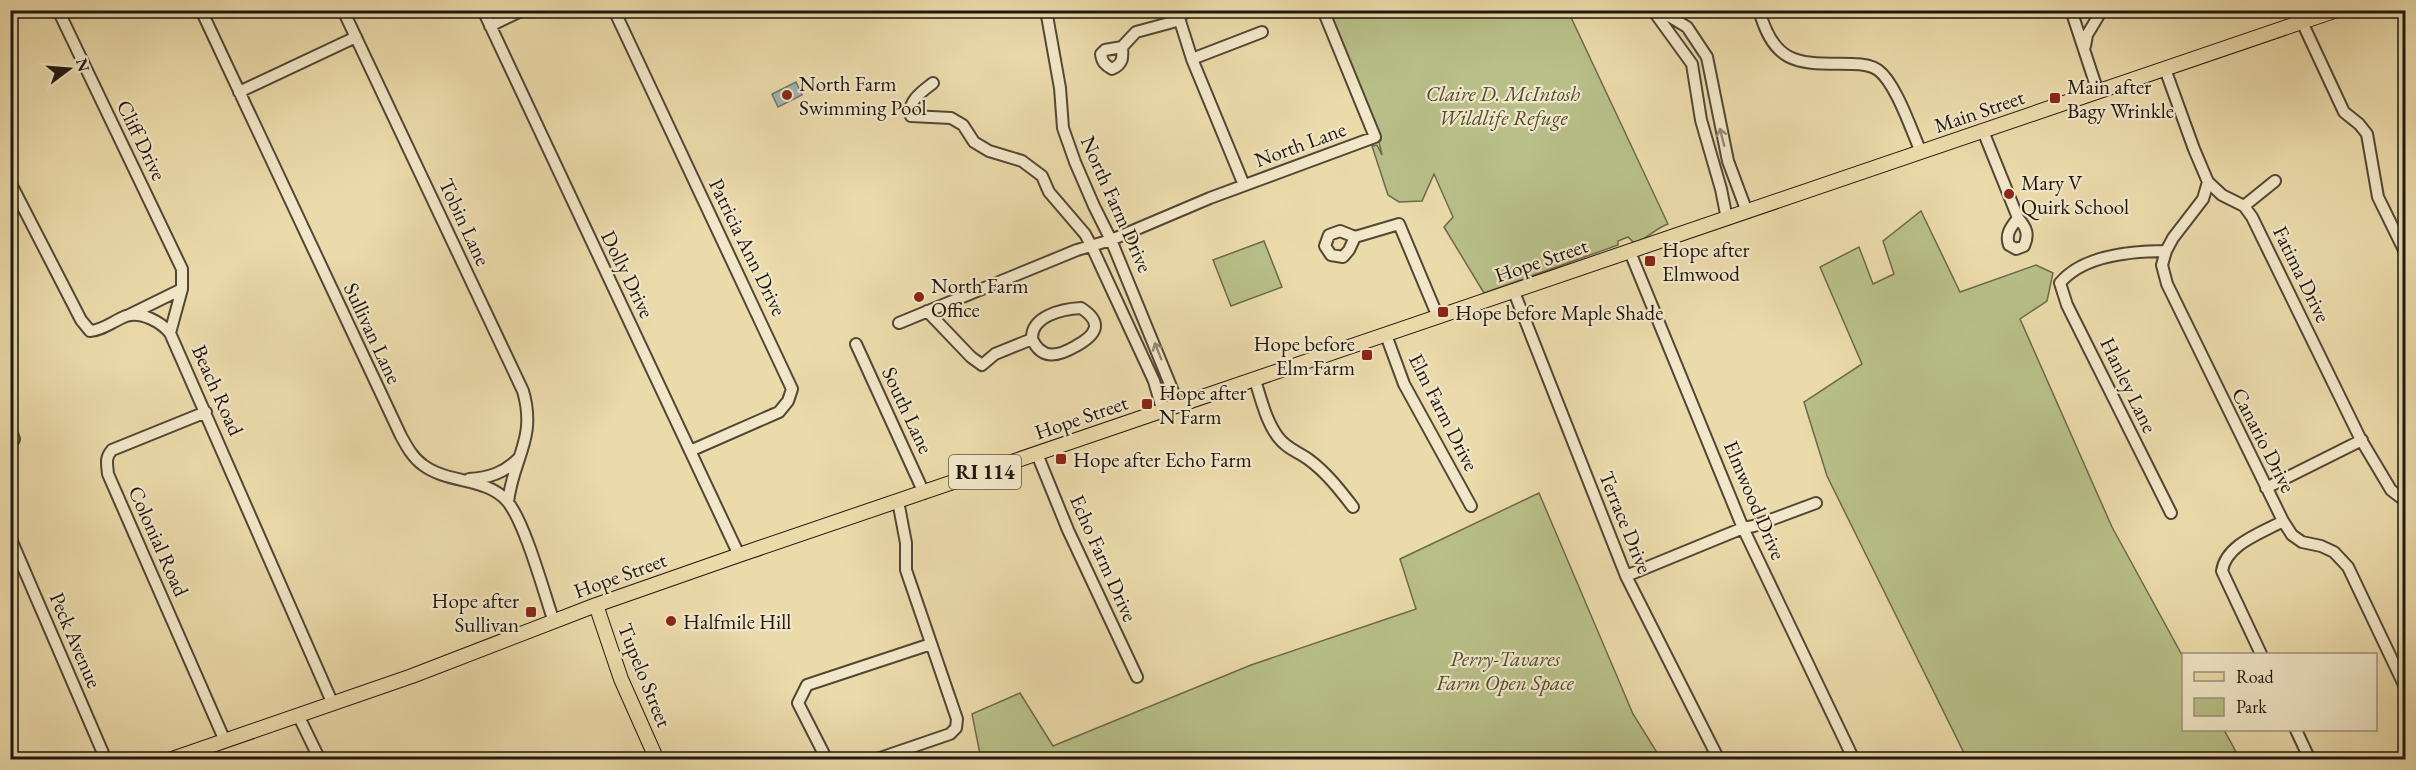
<svg xmlns="http://www.w3.org/2000/svg" width="2416" height="770" viewBox="0 0 2416 770" font-family="'EB Garamond',serif">
  <rect width="100%" height="100%" fill="#ebdaaa"/>
  <filter id="stains"><feTurbulence type="fractalNoise" baseFrequency=".00333" numOctaves="4"/><feColorMatrix values="0 0 0 0 .2 0 0 0 0 .09 0 0 0 0 .02 0 0 0 .5 -.17"/></filter>
  <radialGradient id="worn" r=".72"><stop offset=".6" stop-color="#630" stop-opacity="0"/><stop offset="1" stop-color="#630" stop-opacity=".3"/></radialGradient>
  <path fill="#b8bf88" stroke="#6c6a4b" stroke-width="1.5" d="M 1327,11 L 1568,11 L 1668,224 C 1654,229 1648,239 1634,243 L 1628,237 L 1618,241 L 1618,245 L 1484,293 L 1444,227 L 1453,217 L 1434,174 L 1422,201 L 1399,202 L 1388,195 L 1372,146 L 1377,145 L 1382,155 L 1379,142 L 1381,140 Z
    M 1921,211 L 1960,292 L 2036,265 L 2053,273 L 2047,301 L 2020,319 L 2112,527 L 2183,657 L 2184,730 L 2224,730 L 2240,759 L 1967,759 L 1827,476 L 1804,402 L 1862,364 L 1820,267 L 1859,247 L 1873,284 L 1894,274 L 1883,241 Z
    M 1264,241 L 1282,287 L 1231,306 L 1213,260 Z
    M 1539,493 L 1633,714 L 1661,759 L 981,759 L 972,714 L 1020,693 L 1053,746 L 1251,665 L 1416,609 L 1400,559 Z"/>
  <path fill="#9eb7b5" stroke="#6b7772" stroke-width="1.5" d="M 796,82 L 802,95 L 778,107 L 772,94 Z"/>
  <g fill="none" stroke-linecap="round" stroke-linejoin="round">
    <defs>
      <path id="minor" d="M 58,10 L 182,269 L 182,289 L 170,333
        M 201,10 L 401,436 C 407,447 413,458 423,465 C 448,484 486,477 507,501 C 525,522 544,593 554,622
        M 343,10 L 523,391 C 537,439 513,458 508,502
        M 483,10 L 739,555
        M 614,10 L 792,389 L 788,401 L 779,412 L 690,451
        M 1046,10 L 1060,88 L 1063,128 L 1075,162 L 1094,206 L 1111,240 L 1179,406
        M 1659,10 L 1687,27 L 1707,57 L 1728,161 L 1747,212
        M 1759,10 C 1775,68 1801,63 1852,64 C 1860,64 1871,65 1878,70 C 1896,83 1912,132 1921,152
        M 2071,10 L 2098,92
        M 1655,13 L 1692,64 L 1701,120 L 1721,189 L 1727,219
        M 1179,18 L 1192,59 L 1244,185
        M 2302,22 L 2344,112 L 2359,124 L 2367,134 L 2378,197 L 2406,254
        M 490,26 L 523,10
        M 2085,46 L 2087,35 L 2102,10
        M 1122,47 L 1136,32 L 1173,22 L 1188,10
        M 1122,47 C 1123,58 1123,64 1112,69 C 1105,65 1102,62 1101,54 L 1105,50 Z
        M 1192,59 L 1262,32
        M 2165,69 L 2194,149 L 2208,182 L 2222,195 L 2244,206 L 2252,217 L 2360,438 L 2391,490 L 2400,497 L 2406,498
        M 933,83 C 923,91 907,101 911,116 L 951,118 L 963,125 L 974,142 L 989,151 L 1022,161 L 1042,176 L 1049,192 L 1085,234 L 1092,247 L 1154,381 L 1163,412
        M 239,92 L 356,37
        M 1983,131 L 2018,218 C 2011,227 2005,234 2009,245 L 2016,249 L 2024,246 C 2029,235 2027,228 2018,218
        M 10,182 L 81,320 L 90,331 C 104,330 113,321 126,316 C 141,311 161,322 170,333 L 332,702
        M 2208,182 L 2203,199 L 2173,238 L 2166,251 L 2162,265 L 2167,284 L 2283,521 L 2292,535 L 2302,542 L 2321,546 L 2334,552 L 2348,567 L 2406,689
        M 2244,206 L 2275,181
        M 1355,237 L 1349,250 L 1343,257 L 1331,255 L 1325,246 L 1329,235 L 1340,231 L 1355,237 L 1399,224 L 1438,317
        M 2166,251 C 2132,251 2083,255 2060,283 L 2067,305 L 2171,513
        M 1630,252 L 1743,528 L 1854,760
        M 1514,292 L 1626,576 L 1719,760
        M 927,311 L 971,357 L 982,365 L 995,354 L 1032,339 C 1031,316 1062,309 1081,308 C 1104,323 1096,335 1076,346 C 1059,356 1042,361 1032,339
        M 129,315 L 182,289
        M 899,323 L 1077,250 L 1111,240 L 1210,198 L 1375,137 L 1323,10
        M 1386,335 L 1404,384 L 1471,506
        M 856,344 L 924,493
        M 1255,380 C 1261,399 1266,421 1278,437 C 1287,449 1297,451 1308,459 C 1326,472 1340,490 1353,507
        M 206,412 L 112,450 C 105,458 107,463 108,474 L 225,741
        M 10,429 L 14,439 L 10,446
        M 1037,454 L 1068,530 L 1137,677
        M 469,479 C 489,478 504,473 519,458
        M 2266,488 L 2362,440
        M 10,537 L 106,760
        M 1626,576 L 1743,528 L 1754,526 L 1816,503
        M 2261,654 L 2222,571 C 2226,544 2262,533 2283,521
        M 298,715 L 320,760
        M 2296,730 L 2310,760
        M 827,760 L 798,703 L 807,685 L 931,644
        M 874,760 L 950,734 L 956,728 L 957,719 L 906,570 L 906,543 L 898,501"/>
      <path id="major" d="M 596,605 L 621,679 L 657,760
        M 169,760 L 412,676 L 596,605 L 739,555 L 2337,10"/>
    </defs>
    <use href="#minor" stroke="#524735" stroke-width="14"/>
    <use href="#major" stroke="#1f160e" stroke-width="16"/>
    <use href="#minor" stroke="#f2e7c8" stroke-width="10"/>
    <use href="#major" stroke="#ebdaaa" stroke-width="14"/>
  </g>
  <defs><path id="oneway-shaft" d="M-6 0H5M1.5-3L5.5 0L1.5 3" fill="none" stroke-width="1.6" stroke-linecap="round" stroke-linejoin="round" transform="scale(1.5)"/></defs>
  <g stroke="#938974">
    <use href="#oneway-shaft" transform="translate(1722 137) rotate(-104)"/>
    <use href="#oneway-shaft" transform="translate(1158 351) rotate(-112)"/>
  </g>
  <g fill="#8f2418" stroke="#f2e7c8" stroke-width="2">
    <circle cx="787" cy="95" r="6"/>
    <rect x="2049" y="92" width="12" height="12" rx="3"/>
    <circle cx="2009" cy="194" r="6"/>
    <rect x="1644" y="255" width="12" height="12" rx="3"/>
    <circle cx="919" cy="297" r="6"/>
    <rect x="1437" y="306" width="12" height="12" rx="3"/>
    <rect x="1361" y="349" width="12" height="12" rx="3"/>
    <rect x="1141" y="398" width="12" height="12" rx="3"/>
    <rect x="1055" y="453" width="12" height="12" rx="3"/>
    <rect x="525" y="606" width="12" height="12" rx="3"/>
    <circle cx="671" cy="621" r="6"/>
  </g>
  <g text-anchor="middle" dominant-baseline="central" stroke-width="4.5" stroke-linejoin="round" paint-order="stroke">
    <rect fill="#f2e7c8" stroke="#5e5546" stroke-width="1.5" x="949" y="455" width="72" height="34" rx="4.5"/>
    <g font-size="20" font-weight="bold" fill="#1f160e">
      <text x="985" y="472">RI 114</text>
    </g>
    <g font-size="21" fill="#1f160e" stroke="#f2e7c8" text-anchor="start">
      <text x="799" y="83">North Farm<tspan x="799" dy="24">Swimming Pool</tspan></text>
      <text x="2067" y="86">Main after<tspan x="2067" dy="24">Bagy Wrinkle</tspan></text>
      <text x="2021" y="182">Mary V<tspan x="2021" dy="24">Quirk School</tspan></text>
      <text x="1662" y="249">Hope after<tspan x="1662" dy="24">Elmwood</tspan></text>
      <text x="931" y="285">North Farm<tspan x="931" dy="24">Office</tspan></text>
      <text x="1455" y="312">Hope before Maple Shade</text>
      <text x="1355" y="343" text-anchor="end">Hope before<tspan x="1355" dy="24">Elm Farm</tspan></text>
      <text x="1159" y="392">Hope after<tspan x="1159" dy="24">N Farm</tspan></text>
      <text x="1073" y="459">Hope after Echo Farm</text>
      <text x="519" y="600" text-anchor="end">Hope after<tspan x="519" dy="24">Sullivan</tspan></text>
      <text x="683" y="621">Halfmile Hill</text>
    </g>
    <g font-size="21" font-style="italic" fill="#4d4933" stroke="#f2e7c8">
      <text x="1503" y="93">Claire D. McIntosh<tspan x="1503" dy="24">Wildlife Refuge</tspan></text>
      <text x="1505" y="658">Perry-Tavares<tspan x="1505" dy="24">Farm Open Space</tspan></text>
    </g>
    <g font-size="21" fill="#1f160e" stroke="#f2e7c8">
      <text transform="translate(1979 111) rotate(-19)">Main Street</text>
      <text transform="translate(142 140) rotate(64)">Cliff Drive</text>
      <text transform="translate(1300 144) rotate(-20)">North Lane</text>
      <text transform="translate(1117 204) rotate(66)">North Farm Drive</text>
      <text transform="translate(465 222) rotate(65)">Tobin Lane</text>
      <text transform="translate(748 247) rotate(64)">Patricia Ann Drive</text>
      <text transform="translate(1541 260) rotate(-19)">Hope Street</text>
      <text transform="translate(628 274) rotate(64)">Dolly Drive</text>
      <text transform="translate(2302 274) rotate(64)">Fatima Drive</text>
      <text transform="translate(373 333) rotate(65)">Sullivan Lane</text>
      <text transform="translate(2129 385) rotate(64)">Hanley Lane</text>
      <text transform="translate(218 390) rotate(66)">Beach Road</text>
      <text transform="translate(908 410) rotate(65)">South Lane</text>
      <text transform="translate(1444 412) rotate(63)">Elm Farm Drive</text>
      <text transform="translate(1081 417) rotate(-19)">Hope Street</text>
      <text transform="translate(2264 440) rotate(63)">Canario Drive</text>
      <text transform="translate(1755 500) rotate(67)">Elmwood Drive</text>
      <text transform="translate(1626 522) rotate(68)">Terrace Drive</text>
      <text transform="translate(159 541) rotate(66)">Colonial Road</text>
      <text transform="translate(1104 558) rotate(66)">Echo Farm Drive</text>
      <text transform="translate(620 575) rotate(-20)">Hope Street</text>
      <text transform="translate(76 640) rotate(67)">Peck Avenue</text>
      <text transform="translate(645 675) rotate(68)">Tupelo Street</text>
    </g>
  </g>
  <rect width="2416" height="770" fill="none" stroke="#ebdaaa" stroke-width="36"/>
  <rect x="12" y="12" width="2392" height="746" fill="none" stroke="#1f160e" stroke-width="3"/>
  <rect x="18" y="18" width="2380" height="734" fill="none" stroke="#1f160e" stroke-width="1.5"/>
  <rect x="2182" y="653" width="195" height="78" fill="#f2e7c8" stroke="#9e937e" stroke-width="1.5"/>
  <rect x="2194" y="672" width="30" height="9" fill="#ebdaaa" stroke="#9e937e" stroke-width="1.5"/>
  <text x="2236" y="683" font-size="18" fill="#1f160e">Road</text>
  <rect x="2194" y="698" width="30" height="18" fill="#b8bf88" stroke="#9e937e" stroke-width="1.5"/>
  <text x="2236" y="713" font-size="18" fill="#1f160e">Park</text>
  <g transform="translate(69 69) rotate(74)" stroke="#f2e7c8" stroke-width="4.5" paint-order="stroke">
  <path d="M0-4.5L10 22L0 15L-10 22Z" fill="#1f160e"/>
  <text y="-9" font-size="16" font-weight="bold" text-anchor="middle" fill="#1f160e">N</text>
  </g>
  <rect width="100%" height="100%" filter="url(#stains)"/>
  <rect width="100%" height="100%" fill="url(#worn)"/>
</svg>
